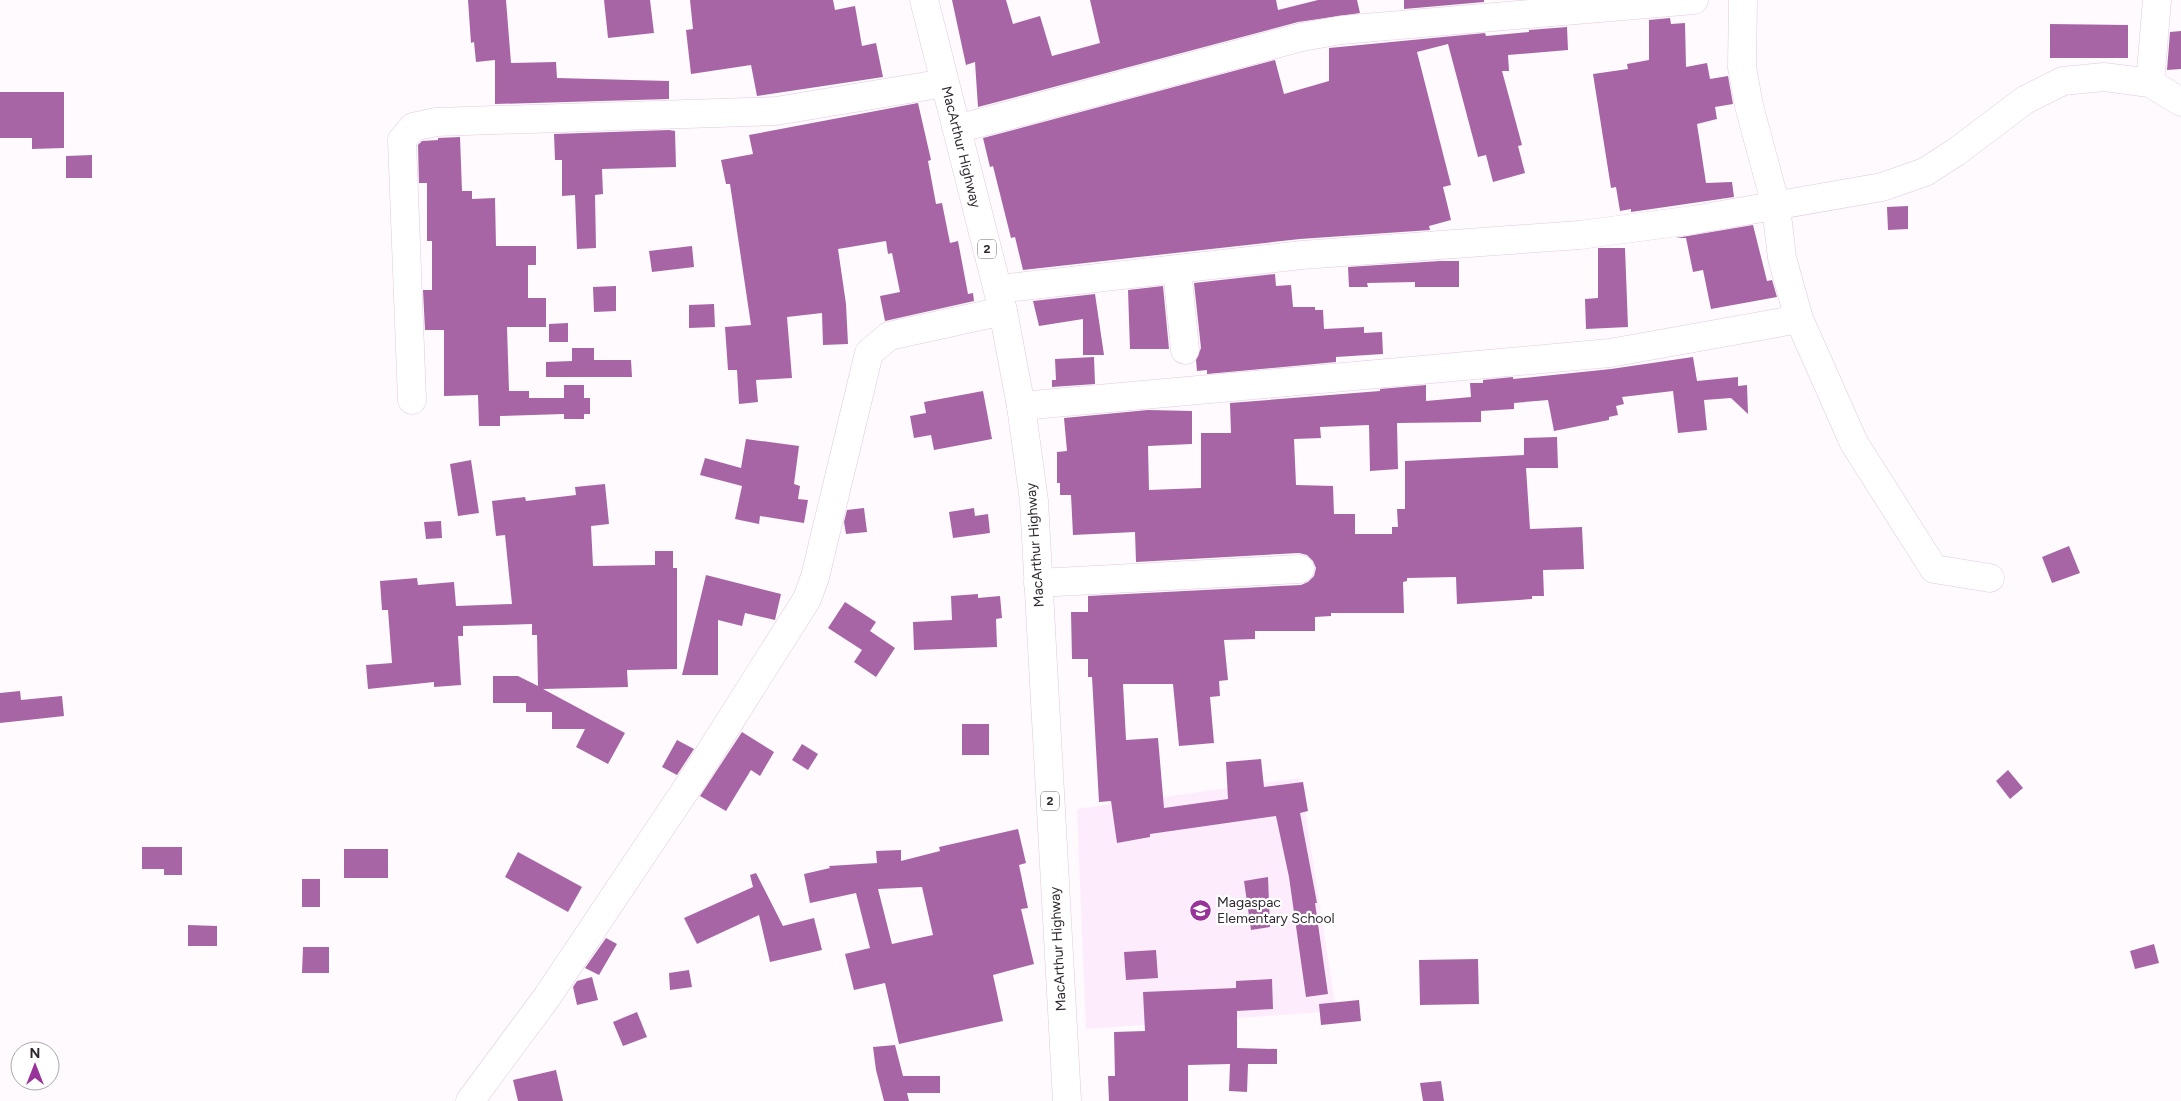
<svg xmlns="http://www.w3.org/2000/svg" width="2181" height="1101" viewBox="0 0 2181 1101" font-family="Figtree,sans-serif">
  <rect width="100%" height="100%" fill="#fefafe"/>
  <path fill="#fdecfc" d="M 1300,778 L 1336,1011 L 1086,1029 L 1077,809 Z"/>
  <path fill="#a765a6" fill-rule="evenodd" d="M 468,0 L 506,0 L 511,63 L 556,62 L 557,78 L 669,81 L 669,99 L 495,104 L 495,60 L 476,62 L 474,42 L 471,43 Z
    M 604,0 L 650,0 L 654,33 L 608,38 Z
    M 690,0 L 833,0 L 835,10 L 855,6 L 862,46 L 876,43 L 883,77 L 757,96 L 751,65 L 691,74 L 686,30 L 693,29 Z
    M 952,0 L 1006,0 L 1013,24 L 1040,16 L 1052,56 L 1100,43 L 1090,0 L 1276,0 L 1278,10 L 1318,0 L 1357,0 L 1360,13 L 1298,22 L 978,107 L 975,62 L 966,65 Z
    M 1404,0 L 1484,0 L 1484,2 L 1404,9 Z
    M 1670,18 L 1671,24 L 1685,23 L 1686,67 L 1707,63 L 1710,79 L 1728,76 L 1733,104 L 1715,107 L 1717,119 L 1697,124 L 1706,183 L 1732,182 L 1734,197 L 1631,212 L 1631,209 L 1620,211 L 1616,187 L 1611,188 L 1593,74 L 1628,69 L 1627,64 L 1649,60 L 1649,20 Z
    M 2050,24 L 2128,25 L 2128,58 L 2050,58 Z
    M 1567,27 L 1568,50 L 1508,55 L 1509,71 L 1502,71 L 1522,145 L 1518,146 L 1525,173 L 1493,182 L 1486,155 L 1478,157 L 1448,44 L 1417,52 L 1451,185 L 1443,187 L 1451,220 L 1429,226 L 1430,230 L 1300,239 L 1023,270 L 1015,237 L 1011,238 L 993,166 L 990,167 L 983,138 L 1275,60 L 1284,94 L 1329,81 L 1329,48 L 1485,33 L 1486,36 L 1529,32 L 1529,30 Z
    M 2181,31 L 2181,69 L 2167,70 L 2170,32 Z
    M 0,92 L 64,92 L 64,148 L 32,149 L 32,138 L 0,138 Z
    M 918,103 L 931,160 L 928,161 L 936,204 L 942,203 L 950,243 L 958,241 L 968,294 L 973,293 L 974,301 L 885,321 L 880,296 L 900,292 L 892,253 L 888,254 L 886,241 L 838,249 L 846,304 L 848,344 L 823,345 L 822,313 L 787,317 L 792,378 L 756,380 L 758,402 L 739,404 L 737,370 L 728,370 L 725,327 L 751,325 L 730,184 L 726,184 L 721,160 L 753,154 L 749,135 Z
    M 669,130 L 675,131 L 676,167 L 602,169 L 603,194 L 595,195 L 596,248 L 577,249 L 575,195 L 562,196 L 562,160 L 555,160 L 554,134 Z
    M 460,137 L 462,191 L 472,191 L 472,199 L 495,198 L 496,246 L 536,246 L 536,265 L 528,265 L 528,298 L 546,298 L 546,327 L 507,327 L 509,391 L 529,391 L 529,398 L 564,398 L 564,385 L 584,385 L 584,398 L 590,398 L 590,414 L 584,414 L 584,419 L 564,419 L 564,414 L 500,416 L 500,426 L 479,426 L 478,395 L 444,396 L 444,330 L 425,330 L 423,290 L 432,290 L 432,241 L 427,241 L 427,183 L 419,183 L 418,145 L 422,141 L 438,140 L 438,138 Z
    M 92,155 L 92,178 L 66,178 L 66,156 Z
    M 1908,206 L 1908,229 L 1888,230 L 1887,207 Z
    M 1753,225 L 1767,281 L 1772,280 L 1777,297 L 1711,309 L 1703,270 L 1693,272 L 1686,238 L 1676,238 Z
    M 692,246 L 694,267 L 652,272 L 649,251 Z
    M 1598,248 L 1625,248 L 1628,327 L 1586,329 L 1585,299 L 1598,298 Z
    M 1440,261 L 1459,261 L 1459,287 L 1415,287 L 1415,282 L 1367,283 L 1368,287 L 1349,287 L 1348,267 Z
    M 1275,274 L 1276,286 L 1291,285 L 1293,307 L 1315,307 L 1315,310 L 1323,310 L 1324,329 L 1364,327 L 1364,333 L 1382,332 L 1383,354 L 1336,357 L 1336,362 L 1207,374 L 1207,370 L 1197,371 L 1196,360 L 1201,348 L 1194,283 Z
    M 616,286 L 616,311 L 594,312 L 593,287 Z
    M 1163,286 L 1169,349 L 1130,349 L 1128,290 Z
    M 1095,294 L 1104,355 L 1083,355 L 1083,319 L 1039,326 L 1033,301 Z
    M 714,304 L 715,327 L 689,328 L 689,305 Z
    M 568,323 L 568,342 L 549,342 L 549,324 Z
    M 572,348 L 594,348 L 594,360 L 631,360 L 632,377 L 546,377 L 546,362 L 572,361 Z
    M 1094,357 L 1095,384 L 1052,387 L 1052,380 L 1056,380 L 1055,359 Z
    M 1693,357 L 1697,381 L 1738,377 L 1738,386 L 1747,385 L 1748,414 L 1731,398 L 1704,400 L 1707,430 L 1678,433 L 1673,391 L 1622,397 L 1624,404 L 1616,406 L 1618,415 L 1609,417 L 1609,420 L 1554,431 L 1548,400 L 1514,403 L 1514,409 L 1481,411 L 1481,422 L 1397,423 L 1398,469 L 1370,471 L 1369,425 L 1320,427 L 1321,438 L 1294,439 L 1296,485 L 1333,486 L 1334,514 L 1355,514 L 1355,534 L 1392,534 L 1392,527 L 1398,527 L 1397,509 L 1405,509 L 1405,461 L 1524,455 L 1524,438 L 1557,437 L 1558,468 L 1526,468 L 1530,529 L 1582,527 L 1584,569 L 1543,570 L 1544,596 L 1532,596 L 1532,599 L 1457,604 L 1456,577 L 1407,578 L 1407,581 L 1403,582 L 1404,613 L 1331,613 L 1331,616 L 1315,617 L 1315,631 L 1255,631 L 1255,639 L 1224,640 L 1228,680 L 1219,681 L 1220,696 L 1210,697 L 1214,743 L 1179,746 L 1173,684 L 1123,684 L 1126,740 L 1158,738 L 1164,808 L 1228,799 L 1226,762 L 1261,759 L 1264,787 L 1303,782 L 1308,811 L 1300,813 L 1317,903 L 1315,903 L 1328,994 L 1306,997 L 1289,877 L 1276,816 L 1150,834 L 1150,837 L 1117,843 L 1111,801 L 1099,802 L 1092,677 L 1088,677 L 1088,659 L 1072,659 L 1071,612 L 1088,612 L 1088,596 L 1301,585 L 1308,582 L 1314,576 L 1316,568 L 1313,561 L 1307,555 L 1299,553 L 1136,562 L 1135,532 L 1073,535 L 1071,495 L 1060,495 L 1060,483 L 1057,483 L 1057,452 L 1067,451 L 1064,418 L 1148,410 L 1192,411 L 1192,444 L 1148,446 L 1149,490 L 1201,488 L 1201,433 L 1231,433 L 1230,403 L 1380,391 L 1380,389 L 1426,385 L 1426,401 L 1471,397 L 1470,383 L 1483,383 L 1483,380 L 1513,377 L 1513,379 L 1611,369 Z
    M 983,391 L 992,439 L 934,450 L 931,435 L 914,438 L 910,416 L 926,413 L 924,402 Z
    M 746,439 L 799,446 L 794,484 L 800,486 L 798,499 L 808,500 L 804,523 L 760,516 L 759,524 L 735,519 L 742,486 L 700,475 L 705,458 L 741,468 Z
    M 471,460 L 479,513 L 458,516 L 450,464 Z
    M 605,484 L 609,524 L 591,526 L 593,566 L 655,565 L 655,551 L 673,551 L 673,568 L 677,568 L 677,669 L 627,670 L 628,687 L 543,689 L 625,733 L 608,764 L 576,747 L 585,729 L 552,729 L 552,712 L 526,712 L 526,703 L 493,703 L 493,676 L 518,676 L 538,686 L 537,635 L 532,635 L 532,624 L 463,626 L 463,636 L 458,636 L 461,685 L 434,687 L 434,682 L 368,689 L 366,665 L 392,663 L 388,610 L 382,610 L 380,581 L 417,578 L 418,585 L 454,582 L 456,606 L 512,604 L 505,535 L 496,536 L 492,501 L 525,497 L 526,501 L 576,495 L 575,487 Z
    M 864,508 L 867,532 L 846,534 L 844,522 L 847,510 Z
    M 974,508 L 975,516 L 988,514 L 990,533 L 953,538 L 949,512 Z
    M 441,521 L 442,538 L 426,539 L 424,522 Z
    M 2069,546 L 2080,573 L 2052,583 L 2042,557 Z
    M 706,575 L 781,594 L 775,620 L 745,613 L 742,626 L 718,620 L 718,675 L 682,675 Z
    M 978,594 L 978,598 L 1000,596 L 1002,618 L 996,619 L 997,647 L 914,650 L 913,622 L 952,620 L 951,596 Z
    M 845,602 L 876,622 L 870,631 L 895,648 L 876,677 L 854,662 L 862,650 L 828,628 Z
    M 20,691 L 21,700 L 62,696 L 64,716 L 0,723 L 0,693 Z
    M 962,724 L 989,724 L 989,755 L 962,755 Z
    M 742,732 L 774,752 L 760,776 L 751,770 L 726,811 L 700,796 Z
    M 677,740 L 694,749 L 677,775 L 662,767 Z
    M 802,744 L 818,754 L 808,770 L 792,760 Z
    M 2008,770 L 2023,788 L 2010,799 L 1996,781 Z
    M 1018,829 L 1026,863 L 1019,865 L 1028,908 L 1021,909 L 1034,964 L 993,975 L 1003,1021 L 899,1044 L 885,983 L 854,990 L 845,954 L 870,948 L 856,893 L 810,903 L 804,874 L 830,868 L 829,866 L 877,863 L 876,851 L 901,850 L 901,861 L 940,851 L 939,847 ZM 922,887 L 933,935 L 892,944 L 878,889 Z
    M 142,847 L 182,847 L 182,875 L 164,875 L 164,869 L 142,869 Z
    M 344,849 L 388,849 L 388,878 L 344,878 Z
    M 518,852 L 582,887 L 568,912 L 505,877 Z
    M 756,873 L 783,926 L 814,918 L 822,950 L 770,962 L 759,915 L 697,944 L 684,918 L 753,887 L 750,875 Z
    M 1268,877 L 1270,927 L 1251,930 L 1244,881 Z
    M 302,879 L 320,879 L 320,907 L 302,907 Z
    M 188,925 L 217,926 L 217,946 L 188,946 Z
    M 606,938 L 617,944 L 599,975 L 585,968 Z
    M 2154,944 L 2159,963 L 2135,969 L 2130,951 Z
    M 303,947 L 329,947 L 329,973 L 302,973 Z
    M 1156,950 L 1158,978 L 1126,980 L 1124,952 Z
    M 1478,959 L 1479,1004 L 1420,1005 L 1419,960 Z
    M 689,970 L 692,987 L 670,990 L 669,973 Z
    M 592,977 L 598,1000 L 577,1005 L 573,987 L 577,981 Z
    M 1272,979 L 1273,1009 L 1237,1011 L 1237,1048 L 1277,1049 L 1277,1064 L 1248,1064 L 1247,1092 L 1229,1091 L 1230,1064 L 1188,1065 L 1188,1101 L 1109,1101 L 1108,1076 L 1115,1076 L 1114,1032 L 1145,1031 L 1143,992 L 1236,988 L 1236,981 Z
    M 1359,1000 L 1361,1021 L 1321,1025 L 1319,1004 Z
    M 637,1012 L 647,1037 L 623,1046 L 613,1022 Z
    M 895,1045 L 903,1076 L 940,1076 L 940,1093 L 907,1093 L 909,1101 L 884,1101 L 876,1070 L 873,1047 Z
    M 556,1070 L 563,1101 L 518,1101 L 513,1080 Z
    M 1441,1081 L 1444,1101 L 1423,1101 L 1420,1083 Z"/>
  <g fill="none" stroke-linecap="round" stroke-linejoin="round">
    <defs>
      <path id="minor" d="M 1743,0 L 1742,67 L 1749,106 L 1776,206 L 1782,258 L 1799,319 L 1854,443 L 1934,569 L 1990,578
        M 2150,83 L 2157,0
        M 957,129 L 1302,37 L 1341,30 L 1694,0
        M 1177,269 L 1185,350
        M 998,289 L 1302,255 L 1580,235 L 1693,220 L 1882,187 L 1925,172 L 1956,152 L 2025,100 L 2063,81 L 2104,77 L 2150,83 L 2181,102
        M 412,400 L 402,140 L 413,127 L 436,122 L 776,111 L 945,83
        M 1021,406 L 1610,353 L 1799,319
        M 1038,583 L 1300,569
        M 470,1101 L 547,997 L 697,773 L 807,599 L 815,577 L 869,353 L 889,336 L 1003,311"/>
      <path id="highway" d="M 924,0 L 1003,311 L 1021,406 L 1034,501 L 1067,1101"/>
    </defs>
    <use href="#minor" stroke="#e0cade" stroke-width="29"/>
    <use href="#highway" stroke="#e0cade" stroke-width="29"/>
    <use href="#minor" stroke="#fff" stroke-width="28"/>
    <use href="#highway" stroke="#fff" stroke-width="28"/>
  </g>
  <defs>
    <symbol id="school-disc" viewBox="-11 -11 22 22"><circle r="9.5" fill="#983399" stroke="#fff"/><path d="M0-5L7-2L0 1L-7-2ZM-4 1L0 2.5L4 1V4Q0 6-4 4Z" fill="#fff"/></symbol>
  </defs>
  <g fill-rule="evenodd">
    <use href="#school-disc" x="1188" y="898" width="25" height="25"/>
  </g>
  <g text-anchor="middle" dominant-baseline="central" stroke-width="4.5" stroke-linejoin="round" paint-order="stroke">
    <g fill="#fff" stroke="#6e686e" stroke-width="1">
      <rect x="978" y="239.5" width="18" height="19" rx="4"/>
      <rect x="1041" y="791.5" width="18" height="19" rx="4"/>
    </g>
    <g font-size="12" font-weight="bold" fill="#302830">
      <text x="987" y="249">2</text>
      <text x="1050" y="801">2</text>
    </g>
    <g font-size="14" fill="#302830" stroke="#fff">
      <text transform="translate(961 147) rotate(76)">MacArthur Highway</text>
      <text transform="translate(1035 545) rotate(-94)">MacArthur Highway</text>
      <text transform="translate(1058 949) rotate(-93)">MacArthur Highway</text>
    </g>
    <g font-size="14" fill="#302830" stroke="#fff" text-anchor="start">
      <text x="1217" y="902">Magaspac<tspan x="1217" dy="16">Elementary School</tspan></text>
    </g>
  </g>
  <g transform="translate(35 1066)"><circle r="24" fill="#ffffff" stroke="#aca9ac"/>
  <path d="M0-4L9 19L0 12L-9 19Z" fill="#983399"/>
  <text y="-8" font-size="14" font-weight="bold" text-anchor="middle" fill="#302830">N</text>
  </g>
</svg>
